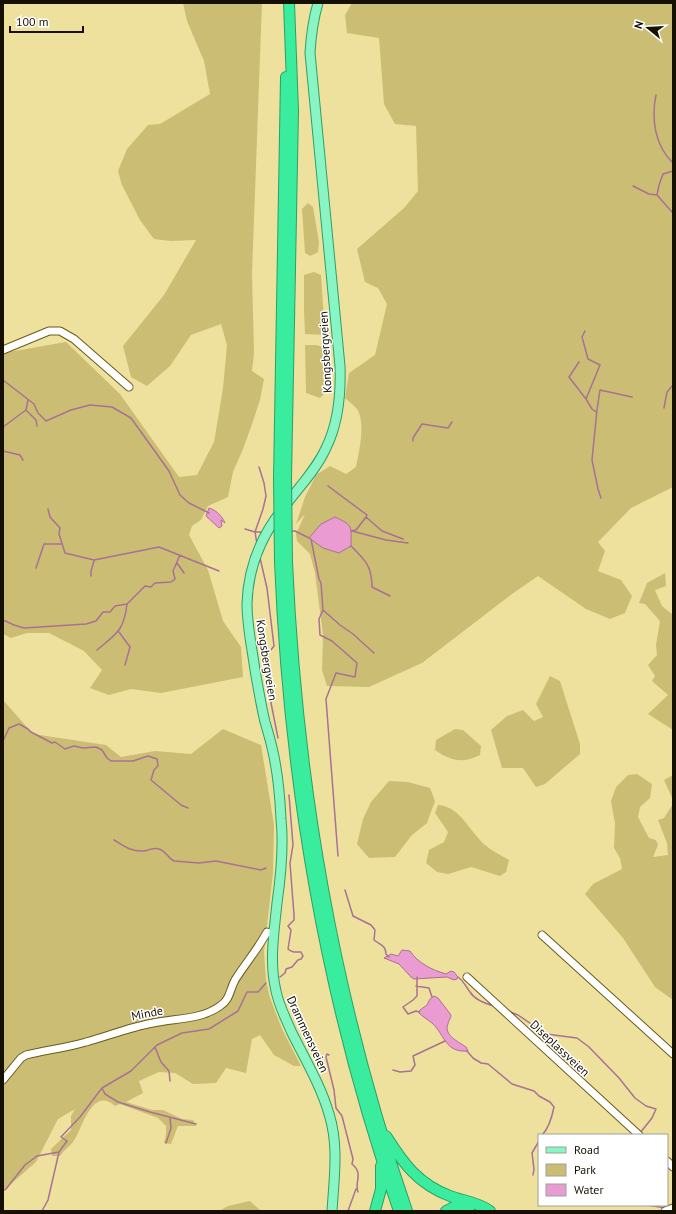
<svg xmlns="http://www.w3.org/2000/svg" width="676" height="1214" viewBox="0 0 676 1214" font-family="'PT Sans',sans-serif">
  <rect width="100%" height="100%" fill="#eee19e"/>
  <path fill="#ccbd74" d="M 183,3 L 262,3 L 252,273 L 254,353 L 252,371 L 264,379 L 260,400 L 252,424 L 243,449 L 233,472 L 228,497 L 208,506 L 201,520 L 192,526 L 189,535 L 208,570 L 223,621 L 241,647 L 243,677 L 161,693 L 131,689 L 109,695 L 90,688 L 102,670 L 84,651 L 49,633 L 27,633 L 11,638 L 3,634 L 3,353 L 66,342 L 120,394 L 179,477 L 197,475 L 214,442 L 223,388 L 227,345 L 221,324 L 191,335 L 170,366 L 147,386 L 131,377 L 123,346 L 164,295 L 196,240 L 171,241 L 154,239 L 140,220 L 122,185 L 118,171 L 127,149 L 148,125 L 160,124 L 210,94 L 204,61 L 187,21 Z
    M 352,3 L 673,3 L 673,487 L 631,508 L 598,542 L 605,551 L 598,571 L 621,580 L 632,596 L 625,613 L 610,619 L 586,609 L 538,576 L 512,594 L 422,663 L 369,687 L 327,686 L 322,670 L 323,635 L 315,573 L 310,554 L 297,541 L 296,534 L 305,514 L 296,524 L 305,497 L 316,475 L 330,466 L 346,474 L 356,467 C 359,452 366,423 357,409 C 354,405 349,402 345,398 L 349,373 L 375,355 L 387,304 L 378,288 L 365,282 L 357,249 L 404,208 L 418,191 L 416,126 L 395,124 L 384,104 L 379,38 L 347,33 L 345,15 Z
    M 308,203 L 313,207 L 319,242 L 318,252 L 310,256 L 305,253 L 302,209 Z
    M 314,272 L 321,275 L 325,335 L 305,334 L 304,310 L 304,275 Z
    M 305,345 L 316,345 L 326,348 L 328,371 L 327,391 L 320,398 L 306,393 Z
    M 665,573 L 666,586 L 655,590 L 662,606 L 673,615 L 673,730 L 648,714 L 668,695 L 652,681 L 655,676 L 648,665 L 657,655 L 656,645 L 660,621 L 645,604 L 639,603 L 647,583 Z
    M 550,676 L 560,681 L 580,744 L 580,754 L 545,784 L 536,787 L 523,768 L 502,768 L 491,730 L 507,716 L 523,710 L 534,721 L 543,717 L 536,704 Z
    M 3,700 L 33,734 L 106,745 L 121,757 L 155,751 L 191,754 L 223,729 L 261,745 L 274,825 L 273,873 L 264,952 L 266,981 L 270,998 L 282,1029 L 301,1066 L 294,1066 L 274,1055 L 260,1035 L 252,1039 L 246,1073 L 226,1068 L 216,1083 L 193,1084 L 175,1073 L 159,1072 L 139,1081 L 143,1093 L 126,1102 L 152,1110 L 163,1110 L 182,1119 L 193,1120 L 196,1126 L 178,1126 L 171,1144 L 164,1143 L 166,1135 L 166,1126 L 158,1118 L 120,1104 L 115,1106 C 92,1085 82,1130 73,1142 C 69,1147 64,1150 60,1156 L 52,1156 L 51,1149 L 71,1130 L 71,1116 L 75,1109 L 58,1119 L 36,1162 L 3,1191 Z
    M 455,729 L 463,730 L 481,746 L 480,755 C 462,764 451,761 435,750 L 436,740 Z
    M 637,774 L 652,784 L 650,798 L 640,807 L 638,817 L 649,838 L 656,840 L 658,845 L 653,857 L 668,855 L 667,843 L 658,820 L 664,818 L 673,804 L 673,1000 L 655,987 L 623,938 L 585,894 L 593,884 L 622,869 L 620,858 L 614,848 L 615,823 L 611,801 L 616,787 L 628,775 Z
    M 673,775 L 673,800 L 664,780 Z
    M 389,781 L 408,782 L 430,788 L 435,801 L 427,823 L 412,835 L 395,857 L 369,858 L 357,844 L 363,819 L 371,802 Z
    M 438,805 C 460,806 470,832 485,845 C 492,851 501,855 509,860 L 506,872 L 500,876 L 471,867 L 448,874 L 437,872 L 426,863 L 429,850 L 444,842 L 448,832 L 435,813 Z
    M 250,1201 L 261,1211 L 219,1211 L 228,1206 Z"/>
  <path fill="#e99bd2" stroke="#a97193" d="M 209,508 C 216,510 222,516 225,523 L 221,520 L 222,526 L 219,528 L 206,516 Z
    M 335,517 C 354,526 351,526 351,546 L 339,553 L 323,548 L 309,538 L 321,524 Z
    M 402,950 L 410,951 C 418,963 432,970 446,974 L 451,971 L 454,972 L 458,977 L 457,979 L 454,980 L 447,977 L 414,979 L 411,977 L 399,964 L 384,958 L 391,954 L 398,956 Z
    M 434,996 L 438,998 L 451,1015 C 451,1019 449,1019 448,1024 C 443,1035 459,1042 466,1047 L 468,1051 C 445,1053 445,1035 432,1023 C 427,1019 423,1017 419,1013 L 420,1010 L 427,1005 L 430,999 Z"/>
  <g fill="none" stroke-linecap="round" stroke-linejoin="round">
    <path stroke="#a97193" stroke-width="1.5" d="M 656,95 C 651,119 655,146 673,163
      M 633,186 L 649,194 L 657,195
      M 672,212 L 657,195 L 659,185 L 663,174 L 673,171
      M 585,331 L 582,337 L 588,359 L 600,365 L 586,399 L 592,409 L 596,412
      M 579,362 L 569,377 L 586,399
      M 3,380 L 34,404 L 38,413 L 46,421 L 71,410 L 90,405 L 112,407 L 131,418 L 169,471 L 180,495 L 189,503 L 209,513
      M 664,408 L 667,392 L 673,385
      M 26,410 L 36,420 L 37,426
      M 3,427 L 26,410 L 28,400
      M 413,441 L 413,438 L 422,424 L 448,428 L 452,422
      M 3,451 L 20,455 L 23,460
      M 328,486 L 367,515 L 366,517
      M 601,498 L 598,489 L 592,460 L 597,410 L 600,390 L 632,397
      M 48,509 L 50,517 L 60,528 L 59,534 L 65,553 L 94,560 L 159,547 L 219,571
      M 245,529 L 255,532 L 263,532
      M 290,531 L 295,531 L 309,538
      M 351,531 L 356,530 L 366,517 L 382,531 L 403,539
      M 352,531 L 386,540 L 408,543
      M 311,539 L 319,579 L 321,583 L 323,610 L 319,619 L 320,635 L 332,641 L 357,663 L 355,677 L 336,673 L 326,699 L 338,856
      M 257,544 L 255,532 L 263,509 L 266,496 L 264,483 L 259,467
      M 351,546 C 365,560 372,566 372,587 L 390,596
      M 260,558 L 267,588 L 274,646 L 267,655 L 271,703 L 278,738
      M 177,563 L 184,573
      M 36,568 L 44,544 L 61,544
      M 91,576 L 91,571 L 94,561
      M 323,610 L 340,625 L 353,634 L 374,653
      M 3,620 L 14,625 L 24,628 L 86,624 L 96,621 L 103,612 L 110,612 L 115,606 L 127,604 L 145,586 L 151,587 L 155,583 L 171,582 L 175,579 L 173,571 L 180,555
      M 119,632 L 130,647 L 125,665
      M 97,650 C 116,634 124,631 127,604
      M 3,741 L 9,728 L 19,724 L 28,729 L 31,732 L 52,743 L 55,742 L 65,749 L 74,746 L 83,748 L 96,747 L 102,750 L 107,758 L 111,761 L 133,761 L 148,756 L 157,759 L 158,766 L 154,770 L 151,780 L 181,805 L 188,808
      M 114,840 C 124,846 131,852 144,851 C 150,850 153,847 159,849 C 166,851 168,858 174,861 L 199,863 L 216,861 L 261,870 L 266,868
      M 345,890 L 353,916 L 371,925 L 375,930 L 374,940 C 380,945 386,945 386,954 L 389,957
      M 280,977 L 285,973 L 286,969 L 292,967 L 298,960 L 301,959 L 303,956 L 301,952 C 295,952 293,953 288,949 L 291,930 L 288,926 L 294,920 L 294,915 L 290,863 L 293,845 L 289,795
      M 417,977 L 417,996 L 413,1000 L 403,1007 L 408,1014 L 416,1011 L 419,1012
      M 458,977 C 465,982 465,986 470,992 C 475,1000 486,1004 495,1006
      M 416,986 L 429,988 L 432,997
      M 508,1011 L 518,1015 L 546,1034 L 577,1038 L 589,1047 L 619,1078 L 635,1098 L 646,1106 L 656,1109 L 652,1118 L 640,1133
      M 155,1047 L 161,1062 L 169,1071 L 170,1081
      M 467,1051 L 473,1058 L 481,1063 L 488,1064 L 512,1084 L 534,1091 L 539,1096 L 550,1102 L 554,1107 C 552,1117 549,1128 542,1135
      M 329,1055 L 327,1054 L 326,1057 L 334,1090 L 336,1108 L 342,1116 L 353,1159 L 352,1164 C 364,1174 354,1182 358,1192
      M 393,1070 L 400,1072 L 411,1071 L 415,1065 L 413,1056 L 445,1041
      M 102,1088 L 105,1094 L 118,1102 L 150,1112 L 196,1124
      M 166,1143 L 171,1128 L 170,1118
      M 533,1175 L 534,1169 L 532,1153 L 539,1141
      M 3,1191 L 6,1189 L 25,1165 L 37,1156 L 59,1152 L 67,1141 L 61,1137 L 80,1117 L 102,1088 L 131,1071 L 157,1045 L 182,1033 L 209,1029 L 238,1011 L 247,992 L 258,992 L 266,983
      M 648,1205 L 665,1208
      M 42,1211 L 48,1200 L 59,1152
      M 348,1211 L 356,1189"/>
    <defs>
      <path id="minor" d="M 3,350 L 49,331 L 60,331 L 74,339 L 129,387
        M 542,935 L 673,1054
        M 467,977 L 639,1135
        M 3,1080 L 21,1058 L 26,1055 C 46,1050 66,1048 86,1042 C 108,1036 130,1027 153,1023 C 175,1018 201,1020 220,1006 C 230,1000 230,989 235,980 C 245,964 258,949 267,932 L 273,934
        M 667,1161 L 673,1167
        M 665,1211 L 673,1208"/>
      <path id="major" d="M 318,3 C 313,20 311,36 310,53 L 340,366 C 341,394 339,422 326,448 C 316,470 299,487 285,506 C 262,534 248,567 247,604 C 247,626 252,648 255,670 C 258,687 261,705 265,722 C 268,732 271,742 273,752 C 278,774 280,797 281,819 C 284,847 281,875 277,903 C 274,933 269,962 276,991 C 279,1006 286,1019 292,1033 C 305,1059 321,1086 329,1114 C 339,1145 334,1179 332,1211"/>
      <path id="highway" d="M 279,478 L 286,77
        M 286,478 L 293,111 L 289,3
        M 280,562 C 289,783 326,1002 399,1211
        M 287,562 C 297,786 334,999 407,1211
        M 386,1136 C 403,1163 418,1184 450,1196 C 463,1201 478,1202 490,1211
        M 375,1211 L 381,1189 L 381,1166
        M 446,1211 L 456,1206 L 470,1206"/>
    </defs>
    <use href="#minor" stroke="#695c19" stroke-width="9"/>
    <use href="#major" stroke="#2d9f66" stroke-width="11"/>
    <use href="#highway" stroke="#2d9f66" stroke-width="12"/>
    <use href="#minor" stroke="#fff" stroke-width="7"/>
    <use href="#major" stroke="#89f4c4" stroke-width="9"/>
    <use href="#highway" stroke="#3aec9d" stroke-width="10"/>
    <defs>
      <path id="highway-bridge" d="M 279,478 L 280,562
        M 286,478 L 287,562"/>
    </defs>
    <use href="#highway-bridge" stroke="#2d9f66" stroke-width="12" stroke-linecap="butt"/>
    <use href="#highway-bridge" stroke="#3aec9d" stroke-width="10"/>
  </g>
  <g text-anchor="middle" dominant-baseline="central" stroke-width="3" stroke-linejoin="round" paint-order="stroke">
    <g font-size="12" fill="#151000" stroke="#fff">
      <text transform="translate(325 352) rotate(-93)">Kongsbergveien</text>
      <text transform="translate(267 660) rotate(81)">Kongsbergveien</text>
      <text transform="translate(147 1013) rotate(-11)">Minde</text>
      <text transform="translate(308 1034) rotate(65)">Drammensveien</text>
      <text transform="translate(560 1048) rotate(43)">Diseplassveien</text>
    </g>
  </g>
  <rect width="676" height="1214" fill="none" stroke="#151000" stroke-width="8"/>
  <rect x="538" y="1134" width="130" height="72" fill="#ffffff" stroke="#a19f99"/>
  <rect x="546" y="1147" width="20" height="6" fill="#89f4c4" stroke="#a19f99"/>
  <text x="574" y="1154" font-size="12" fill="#151000">Road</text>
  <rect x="546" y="1164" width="20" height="12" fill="#ccbd74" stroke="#a19f99"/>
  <text x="574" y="1174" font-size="12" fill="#151000">Park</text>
  <rect x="546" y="1184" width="20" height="12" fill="#e99bd2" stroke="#a19f99"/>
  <text x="574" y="1194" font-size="12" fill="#151000">Water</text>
  <g transform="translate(648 28) rotate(288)" stroke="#ffffff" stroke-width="3" paint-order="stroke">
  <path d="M0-3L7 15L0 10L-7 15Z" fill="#151000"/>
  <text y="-6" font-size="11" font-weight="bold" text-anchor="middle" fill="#151000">N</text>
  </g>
  <path d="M10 26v6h73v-6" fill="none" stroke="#151000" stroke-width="2"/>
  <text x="16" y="26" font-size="12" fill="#151000" stroke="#ffffff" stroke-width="3" paint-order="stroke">100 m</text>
</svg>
